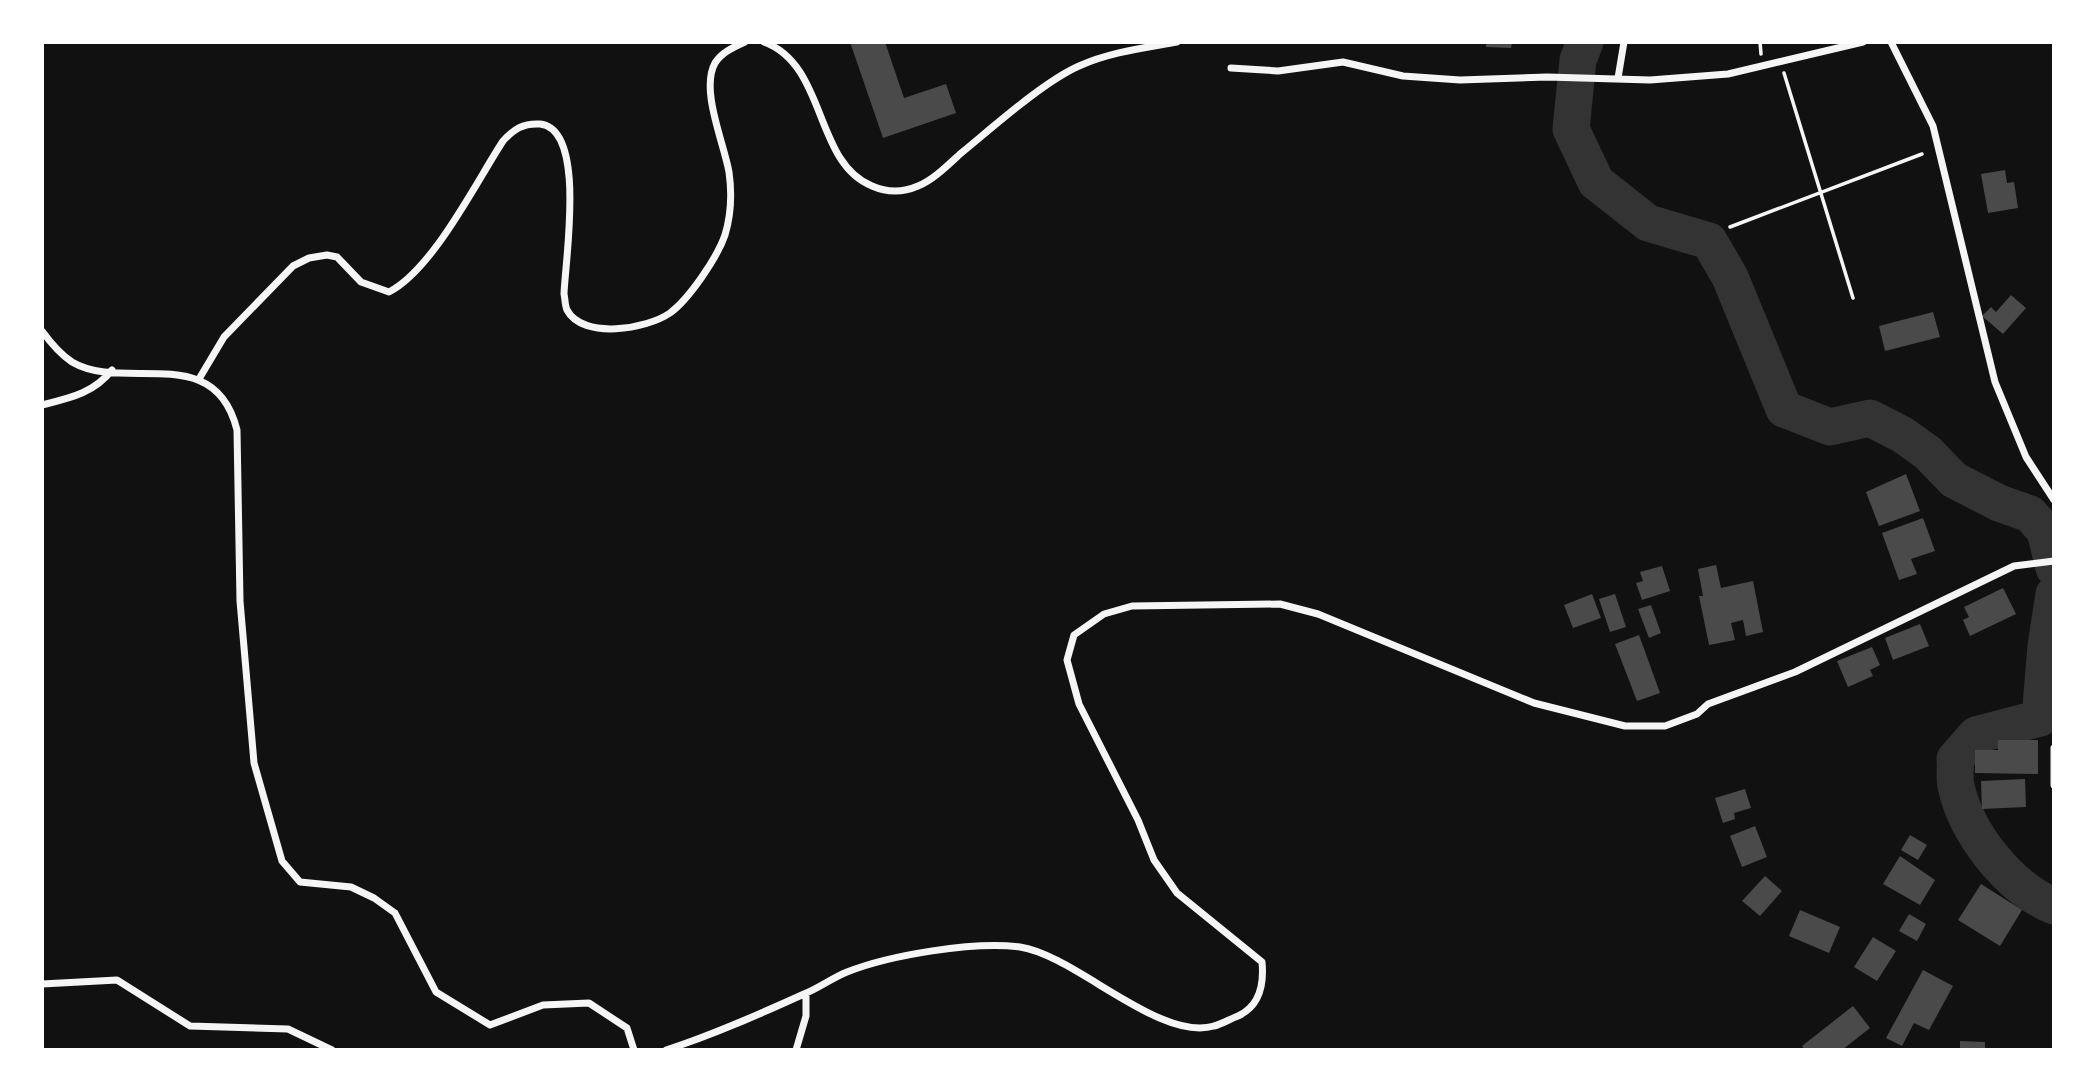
<svg xmlns="http://www.w3.org/2000/svg" width="2096" height="1092" viewBox="0 0 2096 1092" font-family="Barlow,sans-serif">
  <rect width="100%" height="100%" fill="#111"/>
  <g fill="none" stroke-linecap="round" stroke-linejoin="round">
    <path stroke="#333" stroke-width="37" d="M 1585,42 L 1578,60 L 1571,129 L 1596,182 L 1648,223 L 1709,241 L 1730,277 L 1784,409 L 1830,427 L 1870,418 L 1903,435 L 1928,453 L 1954,480 L 1999,503 L 2030,514 L 2045,531 L 2054,568
      M 2054,594 L 2046,646 L 2040,718 L 1976,735 L 1955,759 C 1956,768 1954,778 1956,786 C 1966,833 2009,888 2054,906"/>
  </g>
  <path fill="#4a4a4a" d="M 850,42 L 885,42 L 904,98 L 946,84 L 956,113 L 883,138 Z
    M 1486,42 L 1512,42 L 1511,48 L 1486,47 Z
    M 2005,170 L 2007,183 L 2014,182 L 2018,208 L 1988,213 L 1981,174 Z
    M 2011,295 L 2026,308 L 2003,334 L 1982,316 L 1991,307 L 1996,312 Z
    M 1933,312 L 1940,337 L 1885,351 L 1879,326 Z
    M 1906,474 L 1920,511 L 1879,526 L 1866,492 Z
    M 1923,518 L 1935,551 L 1911,559 L 1917,574 L 1899,580 L 1882,533 Z
    M 1716,565 L 1721,588 L 1753,581 L 1763,632 L 1746,636 L 1743,620 L 1731,623 L 1735,640 L 1709,645 L 1699,596 L 1703,596 L 1698,569 Z
    M 1662,566 L 1670,591 L 1642,600 L 1636,583 L 1643,581 L 1640,572 Z
    M 2003,588 L 2016,614 L 1970,636 L 1963,620 L 1969,617 L 1964,607 Z
    M 1592,594 L 1601,618 L 1573,628 L 1564,605 Z
    M 1615,594 L 1626,627 L 1610,632 L 1599,599 Z
    M 1651,605 L 1661,633 L 1649,638 L 1638,609 Z
    M 1920,624 L 1929,646 L 1893,660 L 1885,638 Z
    M 1639,635 L 1660,693 L 1637,701 L 1615,644 Z
    M 1872,647 L 1880,665 L 1870,670 L 1873,676 L 1848,687 L 1837,661 Z
    M 1998,740 L 2038,740 L 2038,774 L 1975,773 L 1975,750 L 1998,750 Z
    M 2025,779 L 2026,807 L 1982,809 L 1981,781 Z
    M 1745,789 L 1751,808 L 1734,813 L 1735,819 L 1723,823 L 1715,798 Z
    M 1755,826 L 1767,857 L 1742,867 L 1730,836 Z
    M 1910,835 L 1927,845 L 1918,860 L 1901,850 Z
    M 1900,856 L 1935,880 L 1920,905 L 1883,884 Z
    M 1765,876 L 1782,891 L 1760,916 L 1742,901 Z
    M 1981,884 L 2022,910 L 2000,946 L 1958,920 Z
    M 1800,910 L 1840,927 L 1829,953 L 1789,936 Z
    M 1909,914 L 1926,924 L 1917,941 L 1899,931 Z
    M 1873,937 L 1896,951 L 1877,981 L 1854,967 Z
    M 1923,970 L 1953,986 L 1929,1030 L 1914,1023 L 1902,1046 L 1886,1038 Z
    M 1853,1006 L 1870,1028 L 1842,1050 L 1805,1050 L 1802,1046 Z
    M 1960,1041 L 1985,1042 L 1985,1050 L 1960,1050 Z"/>
  <g fill="none" stroke-linecap="round" stroke-linejoin="round">
    <path stroke="#f5f5f5" stroke-width="3.5" d="M 1760,42 L 1761,54
      M 1784,73 L 1853,298
      M 1730,227 L 1922,154"/>
    <path stroke="#f5f5f5" stroke-width="7" d="M 764,42 C 827,65 814,163 872,186 C 888,193 902,193 918,186 C 933,180 948,165 960,154 C 992,128 1043,82 1079,66 C 1110,52 1144,48 1177,42
      M 1891,42 L 1933,126 L 1995,382 L 2026,457 L 2054,500
      M 1231,68 L 1278,71 L 1343,62 L 1403,76 L 1460,80 L 1547,77 L 1650,80 L 1728,74 L 1863,42
      M 1618,78 L 1624,42
      M 42,331 C 50,342 60,354 72,362 C 124,393 215,340 237,430 L 240,601 L 254,763 L 282,861 L 300,882 L 351,887 L 374,898 L 395,913 L 436,992 L 490,1025 L 543,1005 L 589,1003 L 627,1028 L 634,1050
      M 199,379 L 224,337 L 293,266 L 309,258 L 327,255 L 337,257 L 361,282 L 389,292 C 433,269 475,184 503,141 C 514,129 523,123 540,124 C 587,129 565,261 564,294 C 565,298 565,306 567,310 C 583,340 647,329 670,313 C 689,299 717,258 725,235 C 731,215 732,193 729,172 C 724,143 700,90 715,63 C 722,52 734,47 745,42
      M 42,405 C 70,398 94,393 112,370
      M 2054,748 L 2054,785
      M 42,984 L 117,980 L 190,1026 L 288,1029 L 332,1050
      M 666,1050 C 713,1035 760,1014 804,994 C 819,988 832,978 847,972 C 890,955 974,941 1020,947 C 1075,955 1159,1042 1214,1026 C 1222,1024 1230,1019 1238,1016 C 1260,1006 1264,983 1262,962 L 1177,893 L 1154,860 L 1138,820 L 1079,704 L 1067,660 L 1074,635 L 1104,614 L 1132,606 L 1280,604 L 1318,614 L 1534,703 L 1625,726 L 1665,726 L 1697,714 L 1708,704 L 1795,672 L 2014,566 L 2054,561
      M 796,1050 L 806,1016 L 806,994"/>
  </g>
  <rect width="2096" height="1092" fill="none" stroke="#ffffff" stroke-width="88"/>
</svg>
